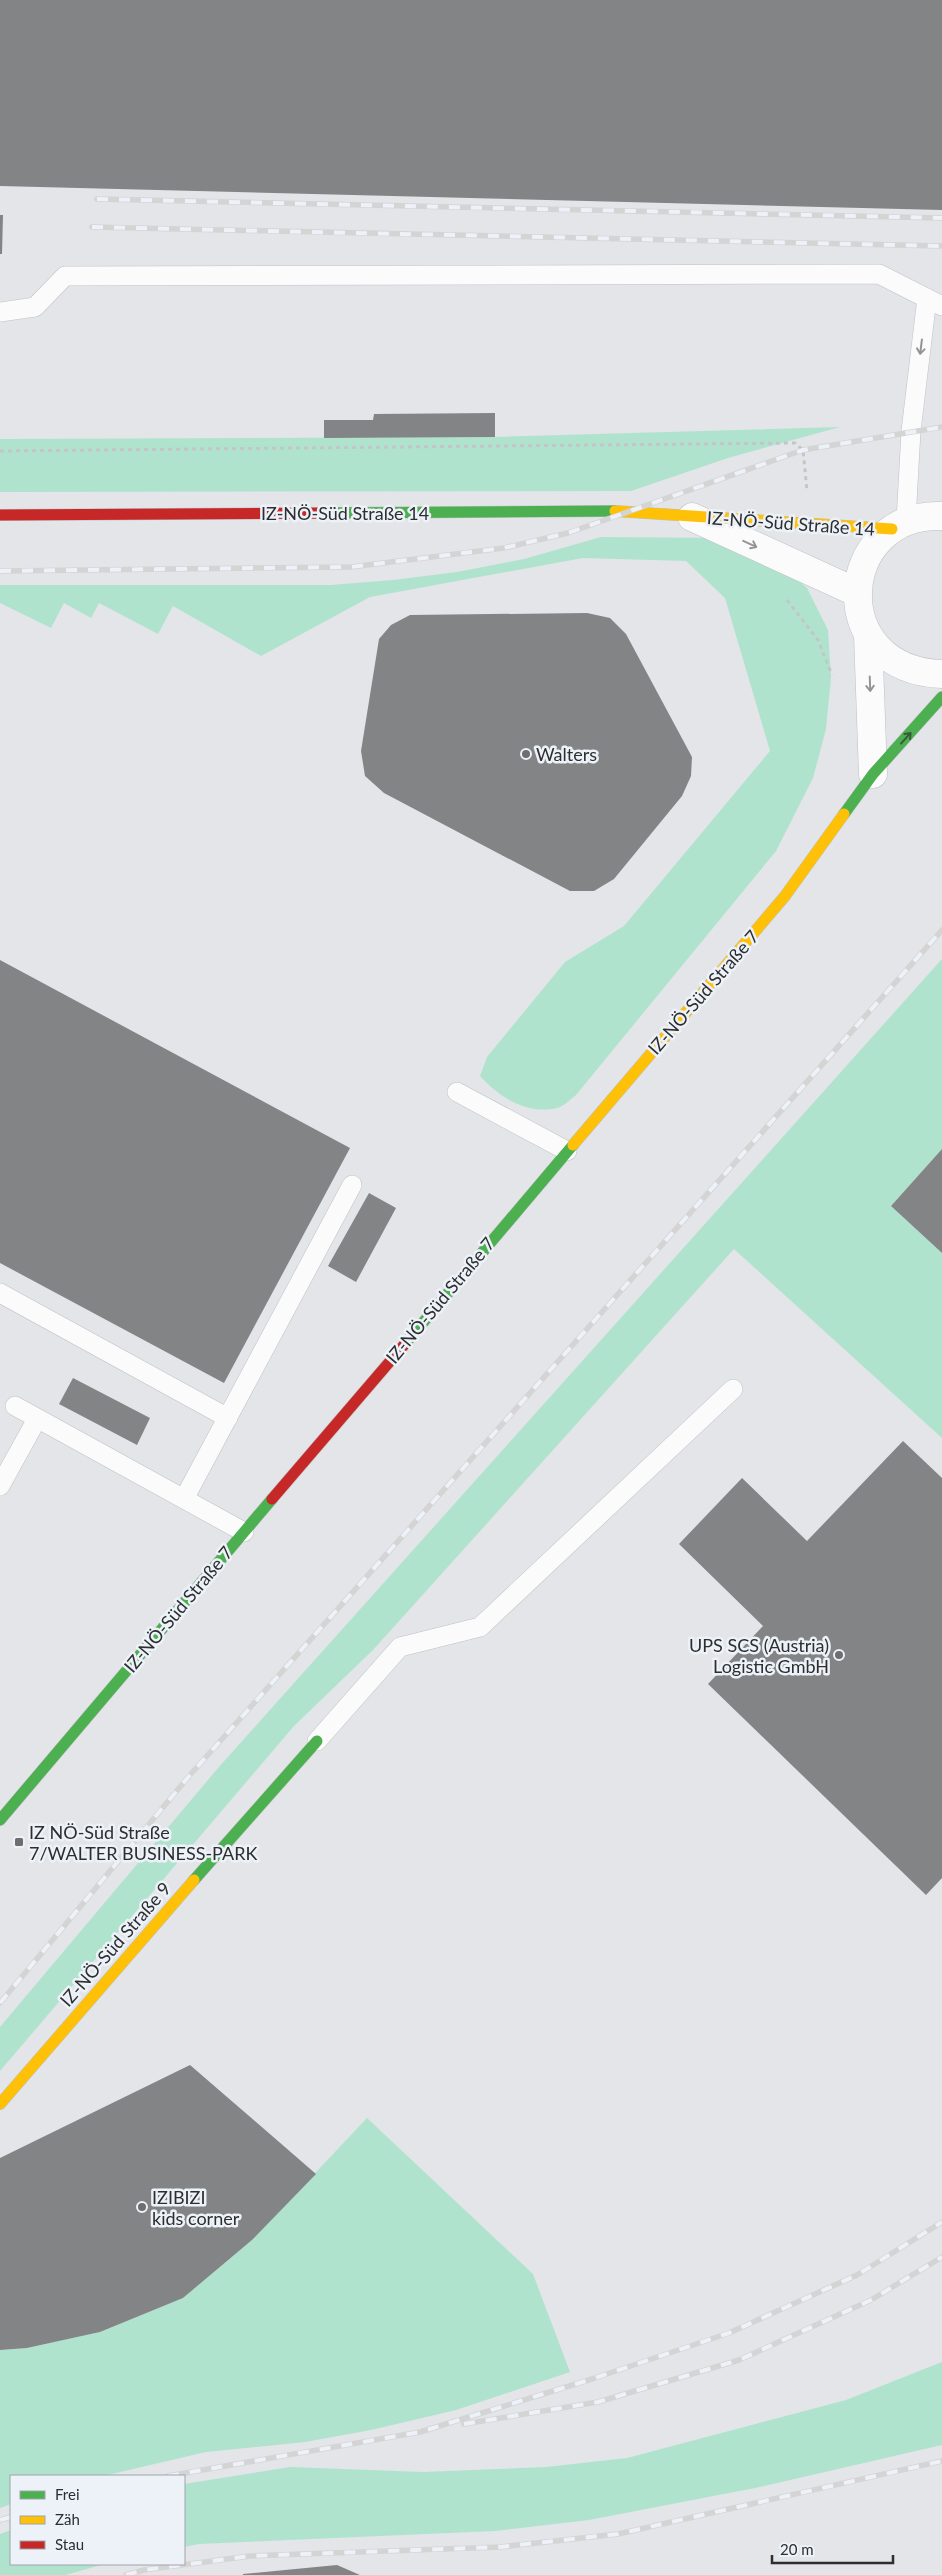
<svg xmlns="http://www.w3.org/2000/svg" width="942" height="2575" viewBox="0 0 942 2575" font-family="Lato,sans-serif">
  <rect width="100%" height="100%" fill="#e3e5e8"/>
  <path fill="#b0e3cd" d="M 840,427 L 728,458 L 631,491 L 0,492 L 0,439 L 495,437 Z
    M 601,537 L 723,538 L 770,555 L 807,588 L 828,630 L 831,678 L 826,729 L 813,778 L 776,851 L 576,1095 C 571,1099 563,1107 557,1108 C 527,1115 499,1097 480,1076 L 487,1057 L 565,962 L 624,926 L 770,751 L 725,598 L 686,561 L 583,558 L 370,597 L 261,656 L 173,606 L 158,634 L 99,603 L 91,618 L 64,603 L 51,628 L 0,603 L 0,585 L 331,585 L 393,580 L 457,572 L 524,559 Z
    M 942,959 L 942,1149 L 891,1206 L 942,1253 L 942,1438 L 734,1249 L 373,1650 L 294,1726 L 0,2071 L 0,2027 L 218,1768 Z
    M 367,2118 L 533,2274 L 570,2372 L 456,2410 L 371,2430 L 305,2442 L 206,2452 L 103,2476 L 11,2476 L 11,2504 L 0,2508 L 0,2350 L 27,2348 L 100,2332 L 183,2298 L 252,2240 Z
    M 942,2362 L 942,2445 L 755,2488 L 589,2520 L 495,2531 L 199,2544 L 184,2547 L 184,2484 L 290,2467 L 423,2472 L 546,2467 L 627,2458 L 846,2400 Z
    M 11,2530 L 11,2564 L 104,2564 L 66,2575 L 0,2575 L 0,2534 Z"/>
  <path fill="#838486" d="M 0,0 L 942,0 L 942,210 L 0,186 Z
    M 0,215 L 3,215 L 2,254 L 0,254 Z
    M 495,413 L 495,437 L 324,438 L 324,420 L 373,420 L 374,414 Z
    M 587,613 L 610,618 L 626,634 L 692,757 L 691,776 L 682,796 L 614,879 L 594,891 L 570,891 L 384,793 L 365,776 L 361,751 L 379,639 L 391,625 L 410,615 Z
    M 0,960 L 350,1148 L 224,1383 L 0,1263 Z
    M 942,1149 L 942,1253 L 891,1206 Z
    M 369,1193 L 396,1208 L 356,1282 L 328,1266 Z
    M 73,1378 L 150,1418 L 137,1445 L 59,1404 Z
    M 903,1441 L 942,1478 L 942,1878 L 926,1895 L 708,1684 L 763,1626 L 679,1544 L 742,1478 L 807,1541 Z
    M 190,2065 L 316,2174 L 252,2240 L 183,2298 L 100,2332 L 27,2348 L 0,2350 L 0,2158 Z
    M 337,2565 L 360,2575 L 243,2575 L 243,2574 Z"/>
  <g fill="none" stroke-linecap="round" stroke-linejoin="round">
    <defs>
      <path id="lane" d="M 0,312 L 35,307 L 65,276 L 879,274 L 942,306
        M 906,521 L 911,431 L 927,298
        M 457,1092 L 567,1151
        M 0,1293 L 228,1418
        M 15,1406 L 244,1532
        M 0,1486 L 37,1419
        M 184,1499 L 352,1185
        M 317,1741 L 400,1647 L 480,1627 L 733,1389"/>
      <path id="street" d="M 942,516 C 836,512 824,670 942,674
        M 692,517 L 856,592
        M 868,635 L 873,774"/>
      <path id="fast" d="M 327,513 L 615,511
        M 844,814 L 873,774 L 942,697
        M 404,1345 L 573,1145
        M 0,1820 L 272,1499
        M 194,1880 L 317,1741"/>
      <path id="slow" d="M 615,511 L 892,529
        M 573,1145 L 785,896 L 844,814
        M 0,2104 L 194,1880"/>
      <path id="jam" d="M 0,515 L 327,513
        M 272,1499 L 404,1345"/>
    </defs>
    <use href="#lane" stroke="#bfc1c3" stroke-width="20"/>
    <use href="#street" stroke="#bfc1c3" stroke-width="29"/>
    <use href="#fast" stroke="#bfc1c3" stroke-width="12"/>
    <use href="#slow" stroke="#bfc1c3" stroke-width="12"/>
    <use href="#jam" stroke="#bfc1c3" stroke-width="12"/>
    <path stroke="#c4c5c6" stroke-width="3" stroke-dasharray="4 4" stroke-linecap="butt" d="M 0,451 L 795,443 L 803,450 L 807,491
      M 787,600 L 818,640 L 832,675"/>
    <use href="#lane" stroke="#fbfbfc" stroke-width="19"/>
    <use href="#street" stroke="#fbfbfc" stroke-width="28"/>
    <use href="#fast" stroke="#4caf50" stroke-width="11"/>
    <use href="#slow" stroke="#ffc107" stroke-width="11"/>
    <use href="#jam" stroke="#c62828" stroke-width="11"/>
    <defs>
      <path id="rail" d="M 97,199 L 942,218
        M 92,227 L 942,246
        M 0,571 L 351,567 L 504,548 L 568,533 L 803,450 L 942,427
        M 0,2003 L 190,1775 L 942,930
        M 464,2424 L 598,2402 L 739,2360 L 871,2300 L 942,2257
        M 168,2476 L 420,2432 L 592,2379 L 729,2333 L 857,2275 L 942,2222
        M 0,2520 L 11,2517
        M 126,2575 L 144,2570 L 250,2556 L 500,2547 L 618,2534 L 942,2461"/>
    </defs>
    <use href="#rail" stroke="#d4d4d5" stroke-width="5.5"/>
    <use href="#rail" stroke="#edf2f9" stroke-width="4" stroke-dasharray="11" stroke-linecap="butt"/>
  </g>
  <defs><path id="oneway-shaft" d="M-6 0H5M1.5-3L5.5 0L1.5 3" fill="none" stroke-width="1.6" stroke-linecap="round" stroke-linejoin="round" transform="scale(1.25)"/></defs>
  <g stroke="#949496">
    <use href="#oneway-shaft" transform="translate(921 347) rotate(97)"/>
    <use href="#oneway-shaft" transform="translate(750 544) rotate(25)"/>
    <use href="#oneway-shaft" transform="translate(870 684) rotate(88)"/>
  </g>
  <use stroke="#375b3b" href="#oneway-shaft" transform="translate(906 738) rotate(-48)"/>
  <g fill="#6c6e70" stroke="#edf2f9" stroke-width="2">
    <circle cx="526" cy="754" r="5"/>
    <circle cx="839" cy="1655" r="5"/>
    <rect x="14" y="1837" width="10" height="10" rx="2.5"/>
    <circle cx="142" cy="2207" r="5"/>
  </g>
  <g text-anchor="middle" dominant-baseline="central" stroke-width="5" stroke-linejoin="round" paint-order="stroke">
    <g font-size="18" fill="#2c2e30" stroke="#edf2f9">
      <text x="345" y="513">IZ-NÖ-Süd Straße 14</text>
      <text transform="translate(791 523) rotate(4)">IZ-NÖ-Süd Straße 14</text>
      <text transform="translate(703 992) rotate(-49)">IZ-NÖ-Süd Straße 7</text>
      <text transform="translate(440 1300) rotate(-50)">IZ-NÖ-Süd Straße 7</text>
      <text transform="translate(178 1609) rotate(-50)">IZ-NÖ-Süd Straße 7</text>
      <text transform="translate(115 1944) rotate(-49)">IZ-NÖ-Süd Straße 9</text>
    </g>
    <g font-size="18" fill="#2c2e30" stroke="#edf2f9" text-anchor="start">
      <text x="536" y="754">Walters</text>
      <text x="829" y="1645" text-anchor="end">UPS SCS (Austria)<tspan x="829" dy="21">Logistic GmbH</tspan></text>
      <text x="29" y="1832">IZ NÖ-Süd Straße<tspan x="29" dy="21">7/WALTER BUSINESS-PARK</tspan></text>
      <text x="152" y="2197">IZIBIZI<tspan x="152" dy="21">kids corner</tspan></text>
    </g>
  </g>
  <rect x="10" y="2475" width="175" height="90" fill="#edf2f9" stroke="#a0a4a9"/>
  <rect x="20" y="2491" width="25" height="8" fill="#4caf50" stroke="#a0a4a9"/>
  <text x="55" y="2500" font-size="15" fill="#2c2e30">Frei</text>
  <rect x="20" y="2516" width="25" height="8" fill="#ffc107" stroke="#a0a4a9"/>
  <text x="55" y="2525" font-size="15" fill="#2c2e30">Zäh</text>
  <rect x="20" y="2541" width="25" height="8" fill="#c62828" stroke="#a0a4a9"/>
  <text x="55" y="2550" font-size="15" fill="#2c2e30">Stau</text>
  <path d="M772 2555v8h121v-8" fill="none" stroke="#2c2e30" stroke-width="2.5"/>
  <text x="780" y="2555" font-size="15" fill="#2c2e30" stroke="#edf2f9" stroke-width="4" paint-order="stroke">20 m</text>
</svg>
